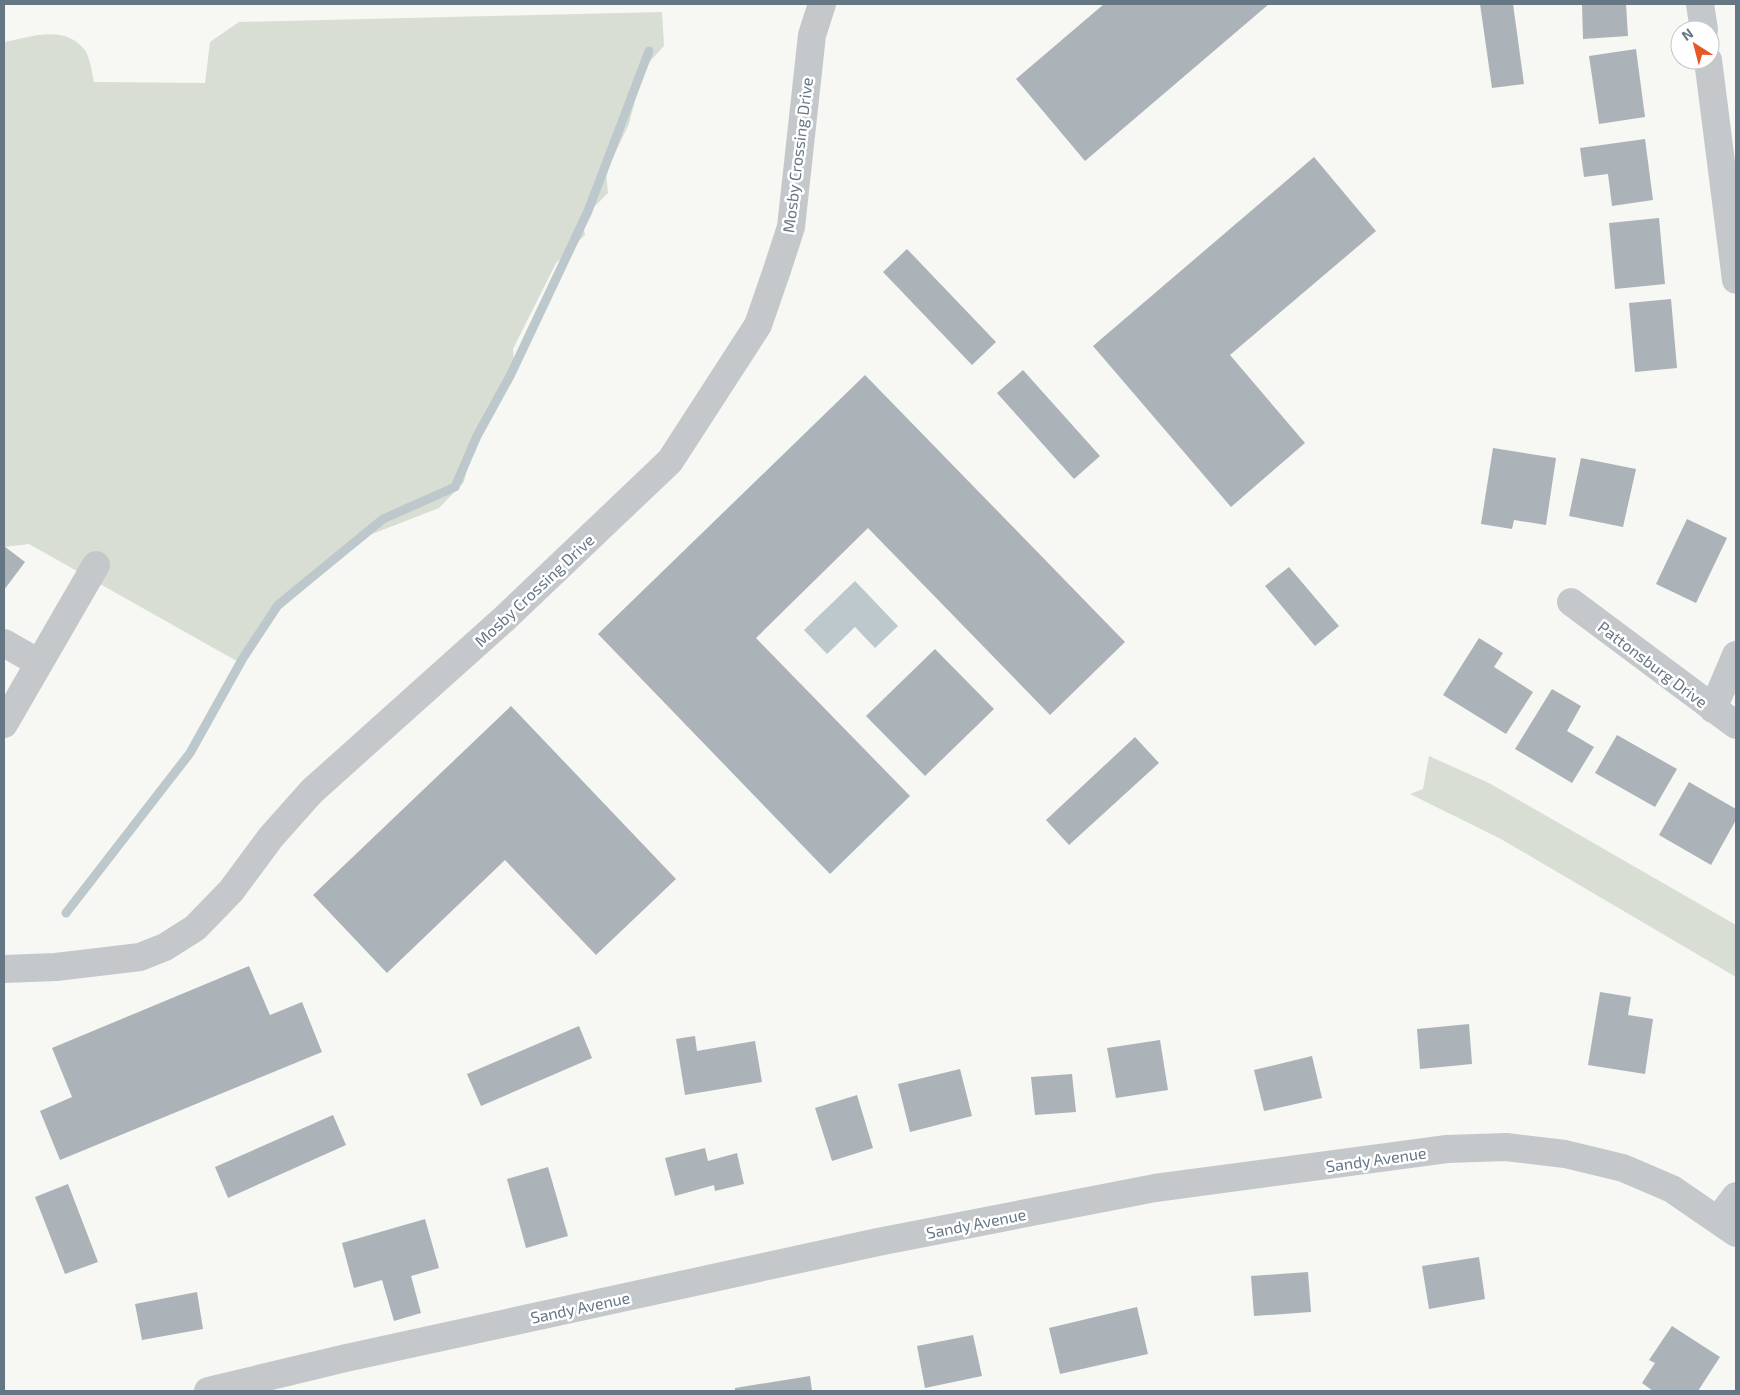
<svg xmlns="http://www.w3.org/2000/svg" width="1740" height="1395" viewBox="0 0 1740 1395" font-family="'Exo 2',sans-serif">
  <rect width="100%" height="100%" fill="#f7f7f3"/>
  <path fill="#d8ded4" d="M 662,12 L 664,46 L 643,69 L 629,124 L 606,172 L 608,193 L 582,219 L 585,235 L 556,263 L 513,349 L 515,375 L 496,395 L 496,409 L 475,433 L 464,482 L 439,508 L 367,536 L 268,620 L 242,664 L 29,544 L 4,547 L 4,42 C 30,37 64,24 84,49 C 90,56 92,73 94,82 L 205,83 L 210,42 L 239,22 Z
    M 1429,756 L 1489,783 L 1736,925 L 1736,977 L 1501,839 L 1410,794 L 1423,789 Z"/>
  <path fill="#bcc8cc" d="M 855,581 L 898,626 L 875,648 L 855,627 L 827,654 L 804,630 Z"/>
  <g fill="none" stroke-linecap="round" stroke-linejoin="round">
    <path stroke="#bcc8cc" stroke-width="9" d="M 66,913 L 190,753 L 243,658 L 278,605 L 383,519 L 455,487 L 477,436 L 510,376 L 588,211 L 649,51"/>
  </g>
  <path fill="#abb3b9" d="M 1104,4 L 1269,4 L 1085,161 L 1016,79 Z
    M 1480,4 L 1513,4 L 1524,84 L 1492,88 Z
    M 1582,4 L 1626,4 L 1628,36 L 1583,39 Z
    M 1636,49 L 1645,117 L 1599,124 L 1589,56 Z
    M 1645,139 L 1653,200 L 1612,206 L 1608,174 L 1584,177 L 1580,148 Z
    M 1314,157 L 1376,231 L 1230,355 L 1305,443 L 1231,507 L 1093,346 Z
    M 1659,218 L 1665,284 L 1615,289 L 1609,223 Z
    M 907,249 L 996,342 L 972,365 L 883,272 Z
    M 1671,299 L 1677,368 L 1635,372 L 1629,303 Z
    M 1023,370 L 1100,456 L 1074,479 L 997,393 Z
    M 865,375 L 1125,642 L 1050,715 L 868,528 L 756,638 L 910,796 L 830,874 L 598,634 Z
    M 1493,448 L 1556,458 L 1546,525 L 1514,520 L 1512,529 L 1481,524 Z
    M 1581,458 L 1636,469 L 1623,527 L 1569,516 Z
    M 1687,519 L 1727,538 L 1696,603 L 1656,584 Z
    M 4,546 L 25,562 L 4,590 Z
    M 1289,567 L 1339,626 L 1315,646 L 1265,586 Z
    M 1479,638 L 1503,653 L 1494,667 L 1533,692 L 1506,734 L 1443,695 Z
    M 935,649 L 994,709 L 925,776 L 866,716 Z
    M 1552,689 L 1581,706 L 1567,731 L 1594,747 L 1572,783 L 1515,749 Z
    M 511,706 L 676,879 L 596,955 L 505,860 L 387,973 L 313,895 Z
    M 1617,735 L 1677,769 L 1655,807 L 1595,773 Z
    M 1135,737 L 1159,763 L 1069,845 L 1046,820 Z
    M 1689,782 L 1736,809 L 1736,820 L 1711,865 L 1659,835 Z
    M 249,966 L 270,1015 L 302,1002 L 322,1052 L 60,1160 L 40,1111 L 72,1097 L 52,1048 Z
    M 1600,992 L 1631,997 L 1628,1015 L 1653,1019 L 1645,1074 L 1588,1065 Z
    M 1469,1024 L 1472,1064 L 1420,1069 L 1417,1029 Z
    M 579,1026 L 592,1058 L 481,1106 L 467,1074 Z
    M 695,1036 L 697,1051 L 755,1041 L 762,1082 L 685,1095 L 676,1039 Z
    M 1160,1040 L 1168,1090 L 1116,1098 L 1107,1048 Z
    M 1312,1056 L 1322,1098 L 1264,1111 L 1254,1070 Z
    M 960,1069 L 972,1116 L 910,1132 L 898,1084 Z
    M 1072,1074 L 1076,1112 L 1035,1115 L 1031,1077 Z
    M 857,1095 L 873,1148 L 832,1161 L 815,1108 Z
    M 333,1115 L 346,1145 L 228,1198 L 215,1167 Z
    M 705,1148 L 708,1161 L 737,1153 L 744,1184 L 715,1191 L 714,1185 L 675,1196 L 665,1158 Z
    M 548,1167 L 568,1236 L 526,1248 L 507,1179 Z
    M 68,1184 L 98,1262 L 65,1274 L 35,1197 Z
    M 425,1219 L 439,1268 L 411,1276 L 421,1313 L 394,1321 L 382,1280 L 354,1288 L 342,1243 Z
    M 1479,1257 L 1485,1299 L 1429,1309 L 1422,1266 Z
    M 1308,1272 L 1311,1312 L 1254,1316 L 1251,1276 Z
    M 197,1292 L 203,1329 L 142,1340 L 135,1304 Z
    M 1137,1307 L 1148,1354 L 1060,1374 L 1049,1328 Z
    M 1672,1326 L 1720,1357 L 1698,1391 L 1653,1391 L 1642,1383 L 1655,1363 L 1649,1360 Z
    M 973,1335 L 982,1376 L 925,1388 L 917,1346 Z
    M 810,1376 L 812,1391 L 735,1391 L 735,1388 Z"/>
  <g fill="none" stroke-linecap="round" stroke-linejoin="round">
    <path stroke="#c4c8cb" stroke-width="28" d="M 1700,4 L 1704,30
      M 1708,60 L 1736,280
      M 1571,602 L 1736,725
      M 4,643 L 39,663
      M 1713,709 L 1736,655
      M 4,724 L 96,565
      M 4,969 L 56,967 L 140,957 L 165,947 L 195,928 L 231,891 L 271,837 L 312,791 L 504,619 L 670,461 L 758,325 L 777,270 L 791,227 L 812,35 L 822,4
      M 1718,1220 L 1736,1196
      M 208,1391 L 346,1358 L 878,1242 L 1155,1188 L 1447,1149 L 1506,1147 L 1565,1154 L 1623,1168 L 1672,1189 L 1736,1233"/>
  </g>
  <g text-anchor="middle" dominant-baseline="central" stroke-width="5" stroke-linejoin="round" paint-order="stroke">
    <g font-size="16" fill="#657685" stroke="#fff">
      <text transform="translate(797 155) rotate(-83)">Mosby Crossing Drive</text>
      <text transform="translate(534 590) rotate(-43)">Mosby Crossing Drive</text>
      <text transform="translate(1653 664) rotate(37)">Pattonsburg Drive</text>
      <text transform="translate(1376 1159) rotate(-8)">Sandy Avenue</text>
      <text transform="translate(976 1223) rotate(-11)">Sandy Avenue</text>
      <text transform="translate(580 1307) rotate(-12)">Sandy Avenue</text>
    </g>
  </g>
  <rect width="1740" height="1395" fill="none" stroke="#657685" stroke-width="10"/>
  <g transform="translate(1695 45) rotate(324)"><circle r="24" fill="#ffffff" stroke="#c1c8ce"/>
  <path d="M0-4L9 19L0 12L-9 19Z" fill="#e65724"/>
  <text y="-8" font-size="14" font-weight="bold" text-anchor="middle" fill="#657685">N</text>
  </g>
</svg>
